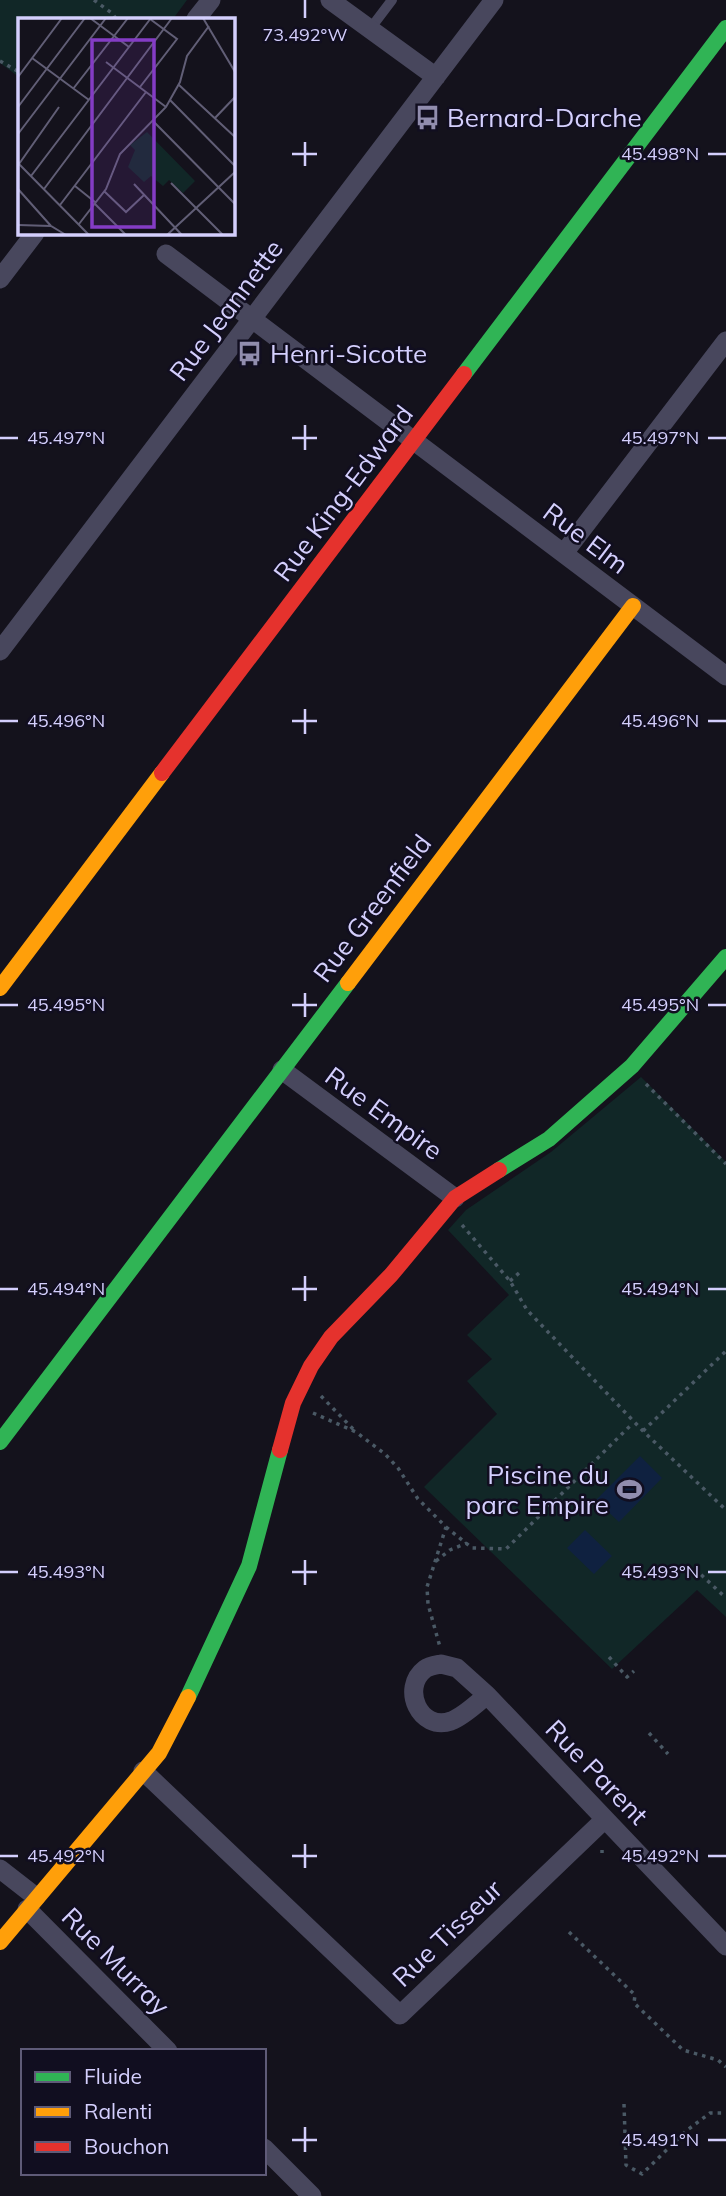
<svg xmlns="http://www.w3.org/2000/svg" width="726" height="2196" viewBox="0 0 726 2196" font-family="Mulish,sans-serif">
  <rect width="100%" height="100%" fill="#14121c"/>
  <path fill="#112727" d="M 0,0 L 187,0 L 173,19 L 19,19 L 19,77 L 0,63 Z
    M 641,1077 L 726,1162 L 726,1617 L 697,1590 L 612,1669 L 424,1487 L 497,1414 L 467,1381 L 492,1359 L 467,1335 L 509,1295 L 448,1230 L 466,1210 L 551,1152 Z"/>
  <path fill="#0f2140" d="M 640,1456 L 662,1478 L 619,1522 L 596,1500 Z
    M 585,1530 L 612,1556 L 594,1574 L 567,1548 Z"/>
  <g fill="none" stroke-linecap="round" stroke-linejoin="round">
    <path stroke="#4a5965" stroke-width="3.5" stroke-dasharray="3.5 5" stroke-linecap="butt" d="M 94,0 L 113,14 L 116,19
      M 0,61 L 19,72
      M 646,1084 L 726,1164
      M 462,1225 L 510,1281 L 527,1310 L 643,1431 L 726,1510
      M 510,1281 L 519,1273
      M 321,1396 L 355,1431
      M 313,1413 L 356,1432 L 385,1454 L 398,1468 L 418,1499 L 446,1527 L 427,1587 L 428,1604 L 440,1647
      M 643,1431 L 726,1351
      M 446,1527 L 472,1548 L 506,1549 L 633,1423
      M 436,1561 L 450,1550 L 467,1543
      M 695,1569 L 726,1598
      M 609,1657 L 627,1677 L 634,1671
      M 649,1733 L 668,1754
      M 602,1850 L 602,1853
      M 569,1932 L 635,1995 L 634,2003 L 683,2050 L 718,2060 L 726,2067
      M 624,2104 L 626,2165 L 642,2174 L 686,2131 L 710,2113 L 726,2113"/>
    <path stroke="#48475d" stroke-width="10" d="M 370,29 L 392,0"/>
    <path stroke="#48475d" stroke-width="19" d="M 330,0 L 436,77
      M 196,19 L 211,0
      M 166,254 L 726,676
      M 0,279 L 35,233
      M 564,553 L 726,341
      M 0,651 L 494,0
      M 282,1070 L 455,1198
      M 441,1664 L 457,1668 L 487,1695 C 476,1704 464,1716 451,1721 C 420,1732 400,1688 425,1669 C 429,1666 436,1665 441,1664 Z
      M 487,1695 L 726,1946
      M 143,1771 L 400,2015 L 605,1819
      M 0,1869 L 36,1897
      M 27,1909 L 168,2051
      M 264,2148 L 312,2196"/>
    <path stroke="#30b455" stroke-width="16" d="M 464,374 L 726,28
      M 499,1170 L 549,1139 L 632,1066 L 726,957
      M 0,1442 L 348,983
      M 188,1697 L 249,1566 L 280,1450"/>
    <path stroke="#ff9f0a" stroke-width="16" d="M 348,983 L 633,606
      M 0,988 L 162,773
      M 0,1942 L 159,1753 L 188,1697"/>
    <path stroke="#e5322d" stroke-width="16" d="M 162,773 L 464,374
      M 280,1450 L 293,1403 L 311,1366 L 331,1337 L 391,1275 L 455,1198 L 499,1170"/>
  </g>
  <path fill="none" stroke="#d4cffd" stroke-width="2.5" d="M 305,0 L 305,18M 305,142 L 305,166M 292,154 L 317,154M 708,154 L 726,154M 305,425 L 305,450M 0,438 L 18,438M 292,438 L 317,438M 708,438 L 726,438M 305,709 L 305,734M 0,721 L 18,721M 292,721 L 317,721M 708,721 L 726,721M 305,993 L 305,1017M 0,1005 L 18,1005M 292,1005 L 317,1005M 708,1005 L 726,1005M 305,1276 L 305,1301M 0,1289 L 18,1289M 292,1289 L 317,1289M 708,1289 L 726,1289M 305,1560 L 305,1585M 0,1572 L 18,1572M 292,1572 L 317,1572M 708,1572 L 726,1572M 305,1844 L 305,1868M 0,1856 L 18,1856M 292,1856 L 317,1856M 708,1856 L 726,1856M 305,2127 L 305,2152M 292,2140 L 317,2140M 708,2140 L 726,2140"/>
  <defs>
    <symbol id="bus-bare" viewBox="-9 -9 18 18"><path d="M-5-6H5V4H4V6H2V4H-2V6H-4V4H-5ZM-3.5-4V0h7V-4ZM-3.5 1.2v1.5H-2V1.2ZM2 1.2v1.5H3.5V1.2Z" fill="#918dae" stroke="#110e20" stroke-width="2.5" paint-order="stroke"/></symbol>
    <symbol id="stadium-bare" viewBox="-9 -9 18 18"><path d="M0-5a6.5 5 0 1 0 0 10a6.5 5 0 1 0 0-10ZM-3.5-1.8h7v3.6h-7Z" fill="#918dae" stroke="#110e20" stroke-width="2.5" paint-order="stroke"/></symbol>
  </defs>
  <g fill-rule="evenodd">
    <use href="#bus-bare" x="410" y="100" width="35" height="35"/>
    <use href="#bus-bare" x="232" y="336" width="35" height="35"/>
    <use href="#stadium-bare" x="612" y="1472" width="35" height="35"/>
  </g>
  <g text-anchor="middle" dominant-baseline="central" stroke-width="5" stroke-linejoin="round" paint-order="stroke">
    <g font-size="26" fill="#d4cffd" stroke="#110e20" text-anchor="start">
      <text x="447" y="117">Bernard-Darche</text>
      <text x="270" y="353">Henri-Sicotte</text>
      <text x="609" y="1474" text-anchor="end">Piscine du<tspan x="609" dy="30">parc Empire</tspan></text>
    </g>
    <g font-size="26" fill="#d4cffd" stroke="#110e20">
      <text transform="translate(226 310) rotate(-53)">Rue Jeannette</text>
      <text transform="translate(343 493) rotate(-53)">Rue King-Edward</text>
      <text transform="translate(586 538) rotate(37)">Rue Elm</text>
      <text transform="translate(372 908) rotate(-53)">Rue Greenfield</text>
      <text transform="translate(384 1113) rotate(36)">Rue Empire</text>
      <text transform="translate(597 1772) rotate(46)">Rue Parent</text>
      <text transform="translate(447 1933) rotate(-44)">Rue Tisseur</text>
      <text transform="translate(116 1961) rotate(45)">Rue Murray</text>
    </g>
  </g>
  <g transform="translate(18 18)">
    <rect width="217" height="217" fill="#14121c"/>
    <path d="M 129,114 L 177,163 L 165,175 L 151,162 L 145,168 L 133,158 L 126,164 L 110,149 L 117,132 L 112,127 Z" fill="#112727"/>
    <path fill="none" stroke="#615e76" stroke-width="2" d="M 72,0 L 111,29M 185,0 L 217,54M 14,40 L 71,82M 88,44 L 148,89M 0,59 L 44,0M 161,67 L 217,119M 122,69 L 159,21 L 132,1M 55,71 L 110,0M 152,82 L 217,148M 0,89 L 67,0M 197,100 L 217,79M 136,104 L 217,186M 0,116 L 88,0M 0,145 L 71,217M 1,146 L 41,89M 13,158 L 133,0M 153,165 L 205,217M 116,166 L 164,217M 57,168 L 77,184M 0,171 L 33,208M 26,171 L 154,0M 86,173 L 108,194 L 126,177M 76,185 L 108,217M 42,187 L 128,74M 61,206 L 88,171 L 102,136 L 148,89 L 162,64 L 169,38 L 191,8M 0,207 L 33,208 L 48,217M 149,217 L 217,154"/>
    <path fill="#843cc5" fill-opacity="0.15" stroke="#843cc5" stroke-width="3.5" d="M 74,22 L 136,22 L 136,209 L 74,209 Z"/>
    <rect width="217" height="217" fill="none" stroke="#d4cffd" stroke-width="3.5"/>
  </g>
  <g font-size="18" text-anchor="middle" fill="#d4cffd" stroke="#110e20" stroke-width="5" stroke-linejoin="round" paint-order="stroke">
    <text x="305" y="41">73.492°W</text>
    <text x="660" y="160">45.498°N</text>
    <text x="66" y="444">45.497°N</text>
    <text x="660" y="444">45.497°N</text>
    <text x="66" y="727">45.496°N</text>
    <text x="660" y="727">45.496°N</text>
    <text x="66" y="1011">45.495°N</text>
    <text x="660" y="1011">45.495°N</text>
    <text x="66" y="1295">45.494°N</text>
    <text x="660" y="1295">45.494°N</text>
    <text x="66" y="1578">45.493°N</text>
    <text x="660" y="1578">45.493°N</text>
    <text x="66" y="1862">45.492°N</text>
    <text x="660" y="1862">45.492°N</text>
    <text x="660" y="2146">45.491°N</text>
  </g>
  <rect x="21" y="2049" width="245" height="126" fill="#110e20" stroke="#5f5b78" stroke-width="2"/>
  <rect x="35" y="2072" width="35" height="10" fill="#30b455" stroke="#5f5b78" stroke-width="2"/>
  <text x="84" y="2084" font-size="21" fill="#d4cffd">Fluide</text>
  <rect x="35" y="2107" width="35" height="10" fill="#ff9f0a" stroke="#5f5b78" stroke-width="2"/>
  <text x="84" y="2119" font-size="21" fill="#d4cffd">Ralenti</text>
  <rect x="35" y="2142" width="35" height="10" fill="#e5322d" stroke="#5f5b78" stroke-width="2"/>
  <text x="84" y="2154" font-size="21" fill="#d4cffd">Bouchon</text>
</svg>
